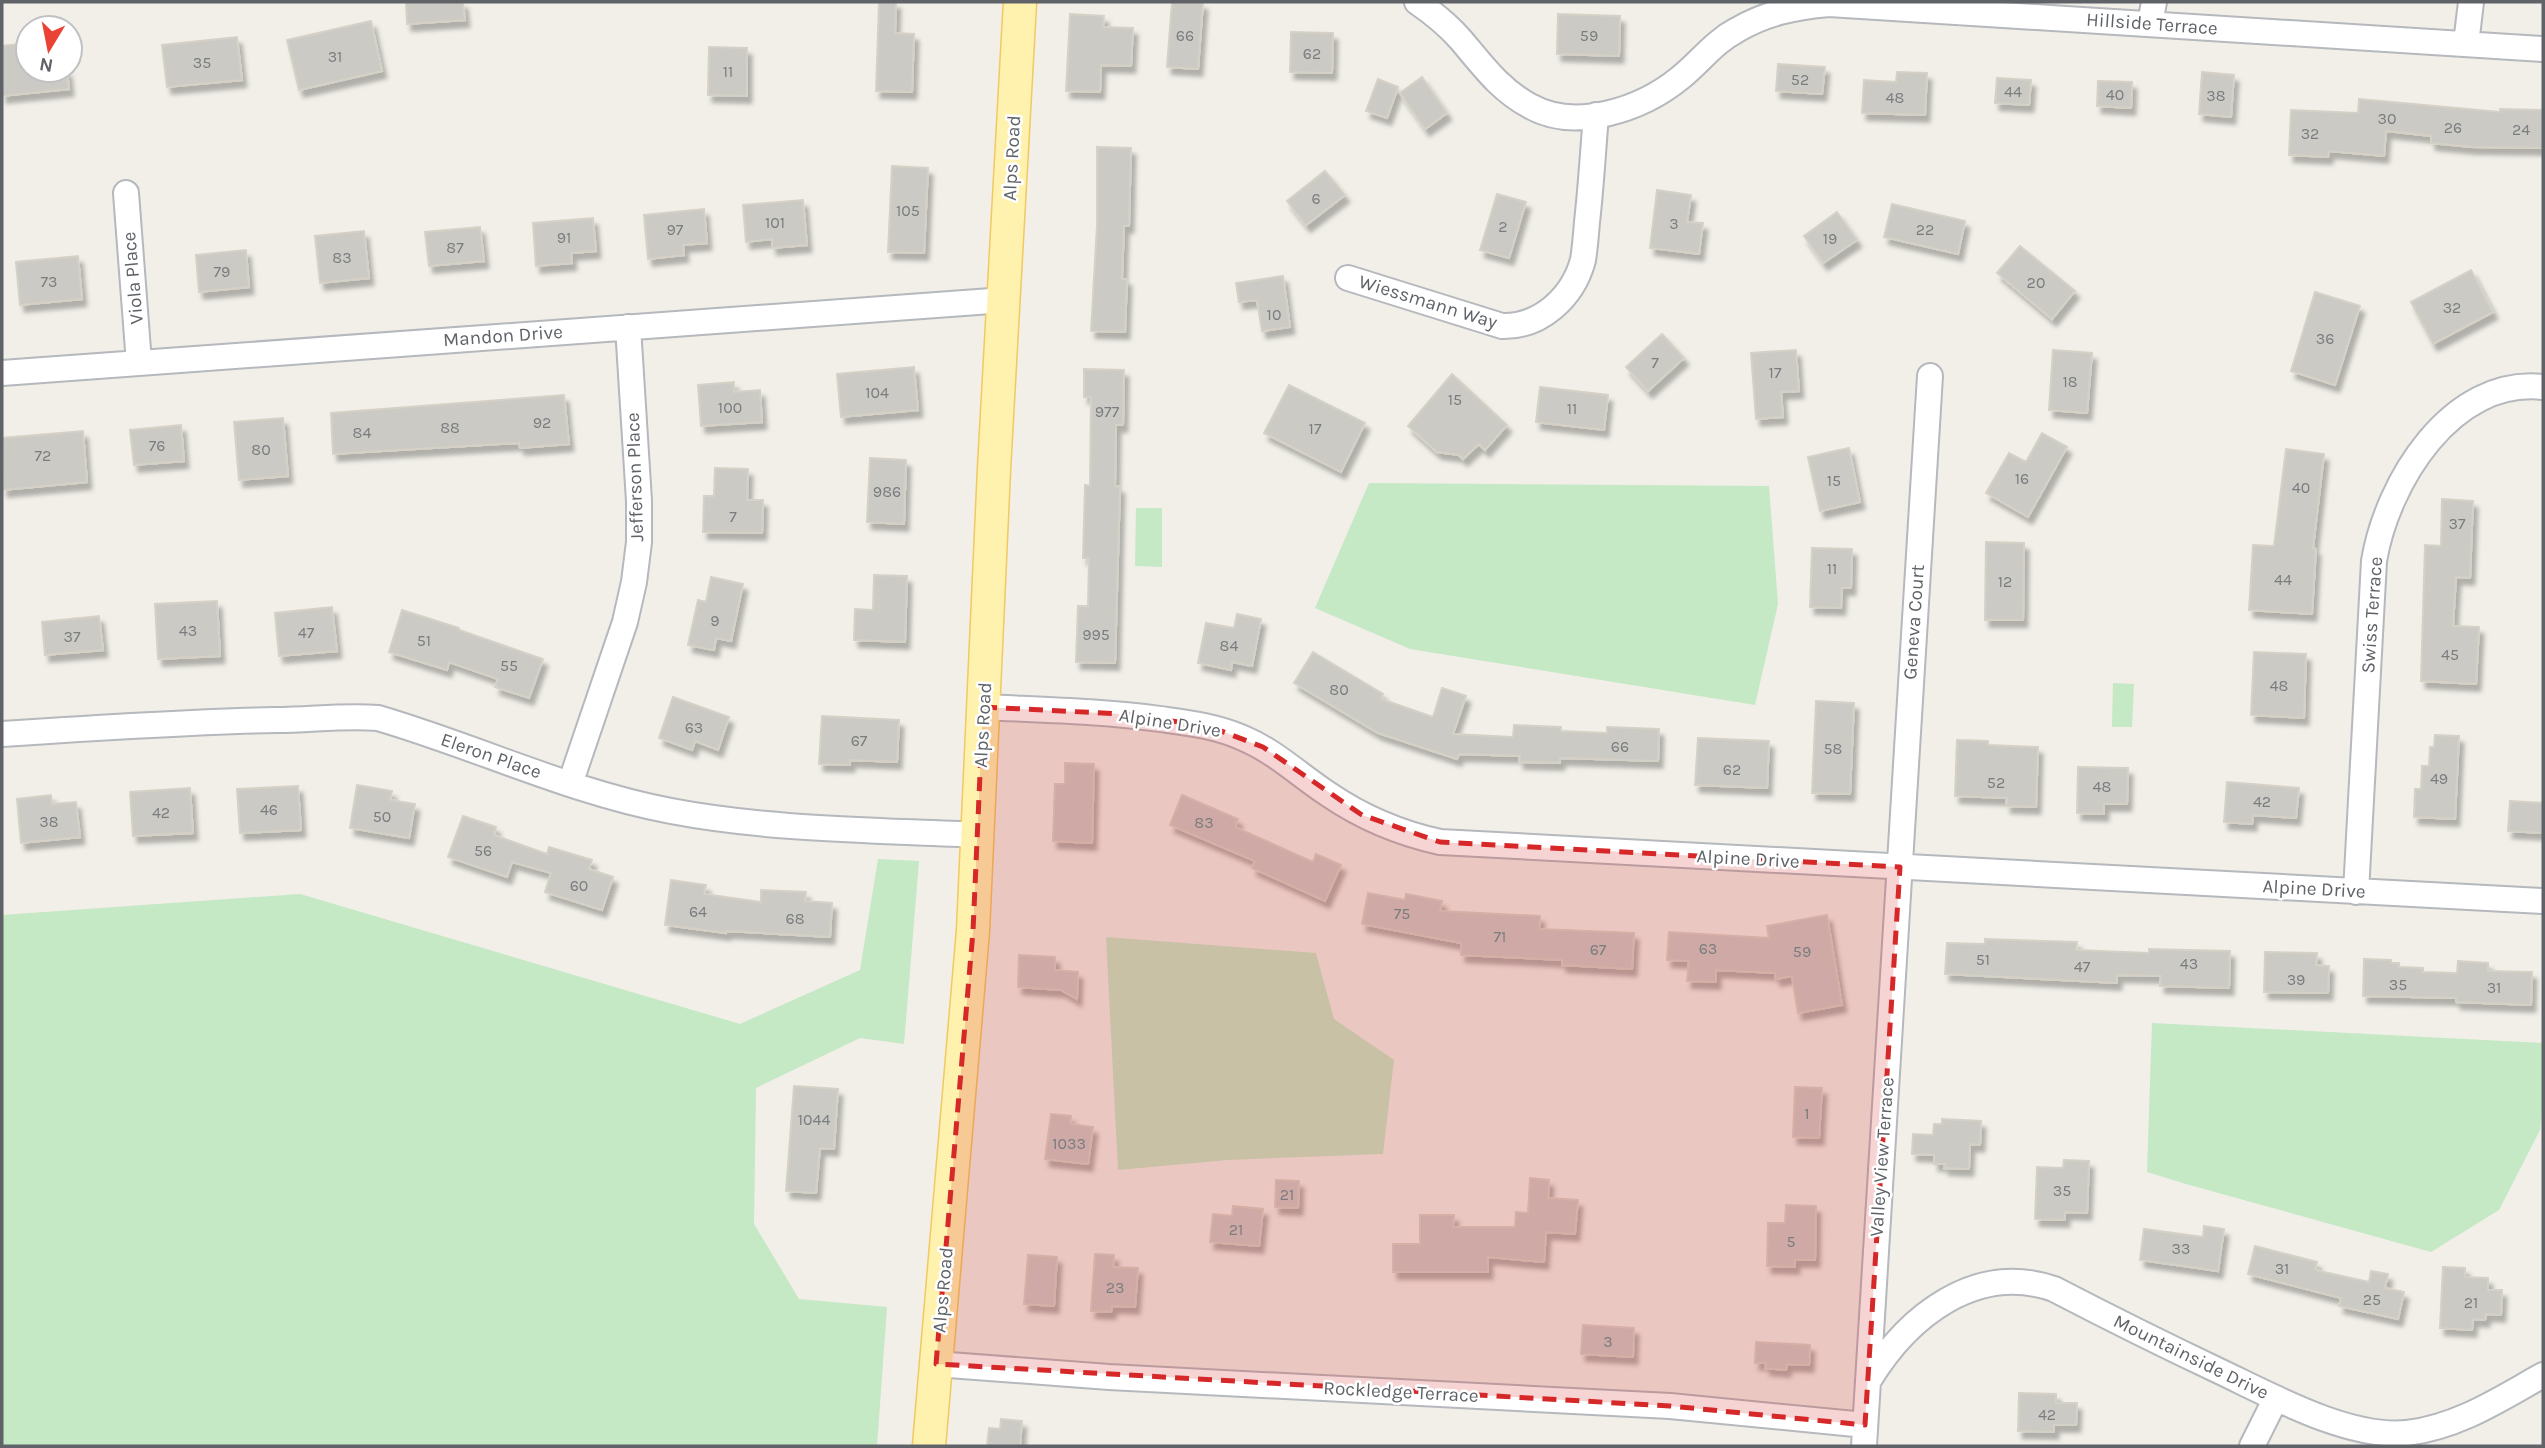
<svg xmlns="http://www.w3.org/2000/svg" width="2545" height="1448" viewBox="0 0 2545 1448" font-family="Karla,sans-serif">
  <defs>
    <filter id="shadow"><feDropShadow dx="4.5" dy="7" stdDeviation="2" flood-color="#0004"/></filter>
  </defs>
  <rect width="100%" height="100%" fill="#f1efe8"/>
  <path fill="#c5e8c5" d="M 1369,483 L 1769,486 L 1778,604 L 1755,705 L 1410,649 L 1315,608 Z
    M 1136,508 L 1162,508 L 1162,567 L 1135,566 Z
    M 2113,683 L 2134,684 L 2132,727 L 2112,727 Z
    M 878,859 L 919,861 L 904,1044 L 860,1038 L 756,1088 L 754,1224 L 799,1299 L 887,1307 L 877,1446 L 2,1446 L 2,915 L 300,894 L 740,1024 L 860,970 Z
    M 1106,937 L 1316,953 L 1334,1019 L 1394,1060 L 1383,1154 L 1228,1160 L 1118,1170 Z
    M 2152,1023 L 2543,1043 L 2543,1098 L 2540,1130 L 2499,1210 L 2431,1252 L 2186,1184 L 2147,1172 Z"/>
  <path fill="#cccac5" stroke="#d6d1c6" stroke-width="2" filter="url(#shadow)" d="M 406,2 L 463,2 L 465,20 L 407,24 Z
    M 879,2 L 896,2 L 895,33 L 914,34 L 912,92 L 876,91 Z
    M 1172,2 L 1203,3 L 1198,69 L 1167,67 Z
    M 1070,14 L 1104,16 L 1103,27 L 1133,28 L 1131,66 L 1101,65 L 1100,92 L 1066,91 Z
    M 1558,14 L 1620,16 L 1619,56 L 1557,54 Z
    M 371,21 L 382,71 L 299,90 L 287,40 Z
    M 1291,32 L 1333,33 L 1332,73 L 1290,72 Z
    M 237,37 L 242,80 L 167,87 L 162,45 Z
    M 28,43 L 28,70 L 67,70 L 69,89 L 2,96 L 2,46 Z
    M 709,47 L 747,48 L 747,96 L 708,95 Z
    M 1778,64 L 1825,67 L 1822,94 L 1776,91 Z
    M 1897,72 L 1927,73 L 1925,115 L 1862,113 L 1864,80 L 1896,82 Z
    M 2202,72 L 2234,75 L 2231,117 L 2199,114 Z
    M 1422,77 L 1447,113 L 1425,129 L 1400,93 Z
    M 1997,78 L 2031,80 L 2029,105 L 1995,103 Z
    M 1378,79 L 1398,87 L 1387,118 L 1366,111 Z
    M 2098,81 L 2132,82 L 2131,108 L 2097,106 Z
    M 2359,99 L 2500,112 L 2500,109 L 2543,110 L 2543,148 L 2472,147 L 2431,143 L 2431,136 L 2386,131 L 2384,156 L 2329,151 L 2328,157 L 2289,155 L 2291,110 L 2358,113 Z
    M 1097,147 L 1131,148 L 1129,226 L 1124,226 L 1122,279 L 1127,279 L 1125,332 L 1091,331 L 1097,226 Z
    M 892,166 L 928,168 L 924,253 L 888,252 Z
    M 1325,171 L 1345,195 L 1306,225 L 1287,201 Z
    M 1657,190 L 1691,195 L 1687,222 L 1703,223 L 1699,254 L 1650,248 Z
    M 1497,194 L 1526,202 L 1509,258 L 1480,250 Z
    M 803,200 L 807,245 L 772,248 L 772,239 L 746,242 L 743,205 Z
    M 1892,204 L 1965,221 L 1958,254 L 1884,237 Z
    M 704,209 L 707,243 L 683,245 L 684,255 L 648,259 L 644,215 Z
    M 1837,212 L 1857,240 L 1823,263 L 1804,236 Z
    M 593,218 L 596,251 L 571,253 L 572,263 L 536,266 L 533,223 Z
    M 480,227 L 484,261 L 429,266 L 425,232 Z
    M 364,231 L 369,278 L 320,283 L 315,236 Z
    M 2020,246 L 2075,291 L 2052,319 L 1997,273 Z
    M 246,250 L 249,287 L 199,292 L 196,255 Z
    M 78,256 L 82,299 L 20,305 L 16,262 Z
    M 2471,270 L 2493,312 L 2433,344 L 2411,302 Z
    M 1283,276 L 1290,327 L 1262,331 L 1257,300 L 1239,302 L 1236,283 Z
    M 2315,292 L 2360,306 L 2335,385 L 2291,371 Z
    M 1662,334 L 1684,358 L 1648,391 L 1626,367 Z
    M 1796,350 L 1799,391 L 1781,392 L 1783,417 L 1756,419 L 1751,353 Z
    M 2053,350 L 2092,353 L 2087,413 L 2049,410 Z
    M 914,367 L 918,410 L 841,417 L 837,374 Z
    M 1084,369 L 1124,370 L 1123,425 L 1116,425 L 1115,486 L 1120,487 L 1115,663 L 1076,662 L 1078,606 L 1088,606 L 1089,558 L 1083,558 L 1085,485 L 1090,486 L 1091,397 L 1084,397 Z
    M 1452,374 L 1507,425 L 1485,450 L 1479,444 L 1463,459 L 1459,455 L 1437,452 L 1408,426 Z
    M 734,382 L 734,392 L 760,390 L 762,422 L 701,426 L 698,385 Z
    M 1289,385 L 1365,423 L 1341,472 L 1264,433 Z
    M 1540,387 L 1608,395 L 1604,430 L 1536,422 Z
    M 564,395 L 569,444 L 520,448 L 519,443 L 333,454 L 331,413 Z
    M 283,418 L 288,476 L 239,480 L 234,422 Z
    M 181,425 L 184,461 L 134,465 L 130,430 Z
    M 83,431 L 87,482 L 3,490 L 2,438 Z
    M 2042,433 L 2067,447 L 2028,517 L 1986,493 L 2009,453 L 2026,462 Z
    M 1849,448 L 1860,502 L 1820,511 L 1808,457 Z
    M 2286,449 L 2324,454 L 2313,548 L 2316,549 L 2312,614 L 2249,610 L 2253,545 L 2274,546 Z
    M 870,458 L 906,460 L 904,524 L 867,522 Z
    M 715,468 L 748,469 L 747,500 L 763,500 L 762,533 L 703,532 L 704,496 L 714,496 Z
    M 2442,499 L 2473,501 L 2470,578 L 2456,577 L 2453,626 L 2479,627 L 2476,684 L 2421,681 L 2425,545 L 2441,546 Z
    M 1986,542 L 2024,543 L 2023,620 L 1985,620 Z
    M 1812,548 L 1852,549 L 1851,588 L 1842,588 L 1841,608 L 1810,607 Z
    M 874,575 L 907,576 L 905,642 L 854,640 L 855,609 L 873,610 Z
    M 711,577 L 743,584 L 731,641 L 716,638 L 714,650 L 688,645 L 698,600 L 706,602 Z
    M 217,601 L 220,656 L 158,659 L 155,604 Z
    M 332,607 L 337,651 L 279,656 L 275,613 Z
    M 402,610 L 459,628 L 459,630 L 543,659 L 529,698 L 495,687 L 498,679 L 449,662 L 447,670 L 389,652 Z
    M 1237,614 L 1261,619 L 1252,666 L 1232,662 L 1231,670 L 1198,663 L 1206,623 L 1234,628 Z
    M 99,616 L 103,650 L 45,655 L 42,622 Z
    M 1313,652 L 1383,694 L 1381,699 L 1433,717 L 1442,688 L 1466,696 L 1453,734 L 1513,737 L 1514,725 L 1561,727 L 1561,731 L 1607,733 L 1607,727 L 1659,729 L 1658,761 L 1560,758 L 1560,763 L 1519,762 L 1520,756 L 1459,754 L 1457,759 L 1378,733 L 1294,683 Z
    M 2254,652 L 2306,654 L 2304,718 L 2251,715 Z
    M 673,697 L 729,717 L 718,750 L 695,741 L 692,750 L 659,738 Z
    M 1816,701 L 1854,703 L 1850,794 L 1812,793 Z
    M 822,716 L 899,720 L 897,762 L 850,760 L 850,765 L 819,764 Z
    M 2435,735 L 2459,736 L 2455,819 L 2414,817 L 2415,789 L 2421,789 L 2422,766 L 2429,766 L 2430,747 L 2434,747 Z
    M 1698,738 L 1769,741 L 1767,788 L 1695,785 Z
    M 1957,740 L 1988,741 L 1988,745 L 2038,747 L 2036,807 L 2006,806 L 2007,798 L 1955,796 Z
    M 1065,763 L 1094,764 L 1092,843 L 1053,841 L 1055,784 L 1065,784 Z
    M 2078,767 L 2128,768 L 2127,804 L 2104,804 L 2104,814 L 2077,813 Z
    M 2227,782 L 2299,788 L 2296,818 L 2253,815 L 2252,824 L 2224,822 Z
    M 357,785 L 392,791 L 390,800 L 415,804 L 409,838 L 350,828 Z
    M 298,786 L 301,830 L 240,833 L 237,789 Z
    M 190,788 L 193,833 L 133,836 L 130,792 Z
    M 51,795 L 52,804 L 76,802 L 80,837 L 21,843 L 17,799 Z
    M 1182,795 L 1238,819 L 1235,827 L 1313,862 L 1316,854 L 1341,865 L 1325,901 L 1252,868 L 1255,861 L 1170,825 Z
    M 2510,801 L 2543,803 L 2543,833 L 2508,831 Z
    M 463,816 L 496,827 L 494,835 L 547,854 L 549,847 L 592,860 L 589,869 L 613,877 L 602,910 L 545,892 L 551,873 L 512,862 L 507,877 L 448,857 Z
    M 671,880 L 706,885 L 704,894 L 761,902 L 761,890 L 806,892 L 805,901 L 832,903 L 830,937 L 726,931 L 726,933 L 665,925 Z
    M 1368,893 L 1405,900 L 1406,894 L 1442,901 L 1440,911 L 1540,916 L 1539,929 L 1634,933 L 1632,969 L 1562,965 L 1562,960 L 1461,955 L 1461,943 L 1362,924 Z
    M 1827,915 L 1842,1005 L 1798,1013 L 1792,976 L 1776,979 L 1775,973 L 1716,970 L 1716,982 L 1687,981 L 1689,961 L 1667,960 L 1669,932 L 1769,938 L 1767,926 Z
    M 1985,939 L 2077,942 L 2076,950 L 2149,953 L 2149,949 L 2230,951 L 2229,988 L 2160,986 L 2161,976 L 2117,975 L 2117,983 L 1945,974 L 1947,943 L 1985,944 Z
    M 2265,952 L 2317,953 L 2316,965 L 2329,966 L 2328,993 L 2264,992 Z
    M 1019,955 L 1055,957 L 1055,970 L 1078,972 L 1077,999 L 1061,990 L 1018,987 Z
    M 2364,959 L 2391,960 L 2391,963 L 2399,963 L 2399,967 L 2423,968 L 2423,972 L 2457,973 L 2458,961 L 2488,963 L 2488,971 L 2532,972 L 2531,1005 L 2456,1002 L 2456,998 L 2363,996 Z
    M 794,1086 L 838,1089 L 834,1149 L 820,1148 L 816,1193 L 786,1191 Z
    M 1795,1087 L 1822,1088 L 1819,1138 L 1793,1137 Z
    M 1051,1114 L 1071,1116 L 1070,1124 L 1093,1127 L 1088,1164 L 1045,1159 Z
    M 1942,1119 L 1981,1121 L 1980,1145 L 1970,1144 L 1969,1169 L 1944,1168 L 1945,1164 L 1934,1164 L 1934,1155 L 1912,1154 L 1913,1134 L 1933,1135 L 1934,1124 L 1942,1124 Z
    M 2064,1160 L 2089,1161 L 2087,1213 L 2065,1212 L 2065,1220 L 2035,1219 L 2037,1167 L 2063,1168 Z
    M 1530,1178 L 1549,1180 L 1548,1198 L 1578,1200 L 1575,1234 L 1546,1232 L 1544,1262 L 1488,1257 L 1488,1272 L 1393,1272 L 1393,1244 L 1420,1244 L 1420,1215 L 1454,1215 L 1453,1227 L 1515,1227 L 1516,1212 L 1528,1213 Z
    M 1276,1180 L 1299,1181 L 1298,1208 L 1275,1207 Z
    M 1786,1205 L 1816,1206 L 1815,1260 L 1795,1260 L 1795,1267 L 1767,1266 L 1768,1223 L 1785,1223 Z
    M 1233,1206 L 1263,1209 L 1259,1246 L 1210,1242 L 1213,1214 L 1232,1216 Z
    M 2204,1226 L 2224,1229 L 2218,1271 L 2140,1260 L 2144,1229 L 2203,1237 Z
    M 2255,1246 L 2317,1262 L 2315,1270 L 2369,1282 L 2371,1271 L 2388,1274 L 2385,1288 L 2404,1292 L 2398,1319 L 2339,1306 L 2341,1298 L 2248,1274 Z
    M 1095,1254 L 1114,1255 L 1113,1267 L 1138,1268 L 1135,1307 L 1112,1306 L 1111,1312 L 1091,1311 Z
    M 1028,1255 L 1057,1257 L 1054,1306 L 1024,1304 Z
    M 2443,1267 L 2465,1268 L 2465,1277 L 2488,1278 L 2488,1290 L 2502,1290 L 2501,1315 L 2486,1314 L 2485,1320 L 2473,1319 L 2472,1330 L 2440,1328 Z
    M 1583,1325 L 1634,1328 L 1633,1357 L 1581,1354 Z
    M 1756,1342 L 1810,1345 L 1809,1365 L 1787,1364 L 1786,1370 L 1765,1368 L 1766,1363 L 1755,1363 Z
    M 2019,1393 L 2056,1394 L 2056,1403 L 2077,1403 L 2076,1425 L 2054,1425 L 2054,1432 L 2018,1431 Z
    M 1001,1419 L 1022,1421 L 1020,1446 L 987,1446 L 989,1428 L 1000,1429 Z"/>
  <g fill="none" stroke-linecap="round" stroke-linejoin="round">
    <defs>
      <path id="minor" d="M 1417,2 C 1433,13 1448,25 1461,40 C 1483,66 1500,90 1530,106 C 1576,132 1642,109 1680,78 C 1700,62 1714,42 1737,30 C 1766,13 1795,7 1829,4 L 2543,49
        M 2150,24 L 2154,2
        M 2466,44 L 2471,2
        M 126,193 L 139,363
        M 1348,278 L 1502,326 C 1541,327 1573,297 1583,260 C 1585,248 1586,234 1587,222 C 1591,187 1593,151 1596,115
        M 2,373 L 1005,300
        M 983,707 C 1043,710 1101,711 1160,719 C 1189,723 1216,726 1243,738 C 1276,752 1299,775 1328,794 C 1363,818 1399,833 1440,842 L 2543,901
        M 2,734 C 93,728 185,722 276,720 C 311,720 344,715 378,718 C 477,747 570,792 671,811 C 771,830 876,830 978,835
        M 570,784 L 625,622 L 634,582 L 639,542 L 639,501 L 628,327
        M 2356,892 L 2374,561 C 2387,483 2451,377 2543,387
        M 936,1364 L 1109,1377 L 1670,1406 L 1865,1425
        M 1869,1380 C 1908,1316 1976,1262 2054,1289 C 2108,1317 2162,1344 2217,1370 C 2270,1395 2348,1439 2407,1433 C 2458,1427 2500,1399 2543,1375
        M 1864,1446 L 1930,376
        M 2252,1446 L 2276,1398"/>
      <path id="major" d="M 929,1446 L 973,931 L 994,469 L 1020,2"/>
    </defs>
    <use href="#minor" stroke="#b5b8bc" stroke-width="28"/>
    <use href="#major" stroke="#f2c960" stroke-width="35"/>
    <use href="#minor" stroke="#fff" stroke-width="24"/>
    <use href="#major" stroke="#fff2af" stroke-width="32"/>
  </g>
  <path fill="#d62828" fill-opacity="0.2" stroke="#d62828" stroke-width="5" stroke-dasharray="14 9" stroke-linejoin="round" d="M 983,707 L 1122,714 L 1208,726 L 1263,747 L 1362,815 L 1440,842 L 1900,867 L 1865,1425 L 1670,1406 L 936,1364 L 973,931 Z"/>
  <g text-anchor="middle" dominant-baseline="central" stroke-width="5" stroke-linejoin="round" paint-order="stroke">
    <g font-size="16" fill="#7a7d7f">
      <text x="1185" y="35">66</text>
      <text x="1589" y="35">59</text>
      <text x="1312" y="53">62</text>
      <text x="335" y="56">31</text>
      <text x="202" y="62">35</text>
      <text x="728" y="71">11</text>
      <text x="1800" y="79">52</text>
      <text x="2013" y="91">44</text>
      <text x="2115" y="94">40</text>
      <text x="2216" y="95">38</text>
      <text x="1895" y="97">48</text>
      <text x="2387" y="118">30</text>
      <text x="2453" y="127">26</text>
      <text x="2521" y="129">24</text>
      <text x="2310" y="133">32</text>
      <text x="1316" y="198">6</text>
      <text x="908" y="210">105</text>
      <text x="775" y="222">101</text>
      <text x="1674" y="223">3</text>
      <text x="1503" y="226">2</text>
      <text x="675" y="229">97</text>
      <text x="1925" y="229">22</text>
      <text x="564" y="237">91</text>
      <text x="1830" y="238">19</text>
      <text x="455" y="247">87</text>
      <text x="342" y="257">83</text>
      <text x="222" y="271">79</text>
      <text x="49" y="281">73</text>
      <text x="2036" y="282">20</text>
      <text x="2452" y="307">32</text>
      <text x="1274" y="314">10</text>
      <text x="2325" y="338">36</text>
      <text x="1655" y="362">7</text>
      <text x="1775" y="372">17</text>
      <text x="2070" y="381">18</text>
      <text x="877" y="392">104</text>
      <text x="1455" y="399">15</text>
      <text x="730" y="407">100</text>
      <text x="1572" y="408">11</text>
      <text x="1107" y="411">977</text>
      <text x="542" y="422">92</text>
      <text x="450" y="427">88</text>
      <text x="1315" y="428">17</text>
      <text x="362" y="432">84</text>
      <text x="157" y="445">76</text>
      <text x="261" y="449">80</text>
      <text x="43" y="455">72</text>
      <text x="2022" y="478">16</text>
      <text x="1834" y="480">15</text>
      <text x="2301" y="487">40</text>
      <text x="887" y="491">986</text>
      <text x="733" y="516">7</text>
      <text x="2457" y="523">37</text>
      <text x="1832" y="568">11</text>
      <text x="2283" y="579">44</text>
      <text x="2005" y="581">12</text>
      <text x="715" y="620">9</text>
      <text x="188" y="630">43</text>
      <text x="306" y="632">47</text>
      <text x="1096" y="634">995</text>
      <text x="72" y="636">37</text>
      <text x="424" y="640">51</text>
      <text x="1229" y="645">84</text>
      <text x="2450" y="654">45</text>
      <text x="509" y="665">55</text>
      <text x="2279" y="685">48</text>
      <text x="1339" y="689">80</text>
      <text x="694" y="727">63</text>
      <text x="859" y="740">67</text>
      <text x="1620" y="746">66</text>
      <text x="1833" y="748">58</text>
      <text x="1732" y="769">62</text>
      <text x="2439" y="778">49</text>
      <text x="1996" y="782">52</text>
      <text x="2102" y="786">48</text>
      <text x="2262" y="801">42</text>
      <text x="269" y="809">46</text>
      <text x="161" y="812">42</text>
      <text x="382" y="816">50</text>
      <text x="49" y="821">38</text>
      <text x="1204" y="822">83</text>
      <text x="483" y="850">56</text>
      <text x="579" y="885">60</text>
      <text x="698" y="911">64</text>
      <text x="1402" y="913">75</text>
      <text x="795" y="918">68</text>
      <text x="1500" y="936">71</text>
      <text x="1708" y="948">63</text>
      <text x="1598" y="949">67</text>
      <text x="1802" y="951">59</text>
      <text x="1983" y="959">51</text>
      <text x="2189" y="963">43</text>
      <text x="2082" y="966">47</text>
      <text x="2296" y="979">39</text>
      <text x="2398" y="984">35</text>
      <text x="2494" y="987">31</text>
      <text x="1807" y="1113">1</text>
      <text x="814" y="1119">1044</text>
      <text x="1069" y="1143">1033</text>
      <text x="2062" y="1190">35</text>
      <text x="1287" y="1194">21</text>
      <text x="1236" y="1229">21</text>
      <text x="1791" y="1241">5</text>
      <text x="2181" y="1248">33</text>
      <text x="2282" y="1268">31</text>
      <text x="1115" y="1287">23</text>
      <text x="2372" y="1299">25</text>
      <text x="2471" y="1302">21</text>
      <text x="1608" y="1341">3</text>
      <text x="2047" y="1414">42</text>
    </g>
    <g font-size="19" fill="#5f6368" stroke="#fff">
      <text transform="translate(2152 24) rotate(4)">Hillside Terrace</text>
      <text transform="translate(1012 158) rotate(-87)">Alps Road</text>
      <text transform="translate(133 278) rotate(-95)">Viola Place</text>
      <text transform="translate(1428 302) rotate(17)">Wiessmann Way</text>
      <text transform="translate(503 336) rotate(-4)">Mandon Drive</text>
      <text transform="translate(635 477) rotate(-92)">Jefferson Place</text>
      <text transform="translate(2372 615) rotate(-86)">Swiss Terrace</text>
      <text transform="translate(1914 622) rotate(-86)">Geneva Court</text>
      <text transform="translate(1170 723) rotate(9)">Alpine Drive</text>
      <text transform="translate(983 725) rotate(-87)">Alps Road</text>
      <text transform="translate(491 756) rotate(19)">Eleron Place</text>
      <text transform="translate(1748 859) rotate(3)">Alpine Drive</text>
      <text transform="translate(2314 889) rotate(3)">Alpine Drive</text>
      <text transform="translate(1882 1157) rotate(-86)">Valley View Terrace</text>
      <text transform="translate(943 1290) rotate(-85)">Alps Road</text>
      <text transform="translate(2191 1357) rotate(26)">Mountainside Drive</text>
      <text transform="translate(1401 1392) rotate(3)">Rockledge Terrace</text>
    </g>
  </g>
  <rect width="2545" height="1448" fill="none" stroke="#5f6368" stroke-width="7"/>
  <g transform="translate(49 49) rotate(190)"><circle r="33" fill="#ffffff" stroke="#bfc1c3" stroke-width="2"/>
  <path d="M0-5L12 26L0 18L-12 26Z" fill="#ea4335"/>
  <text y="-10" font-size="19" font-weight="bold" text-anchor="middle" fill="#5f6368">N</text>
  </g>
</svg>
